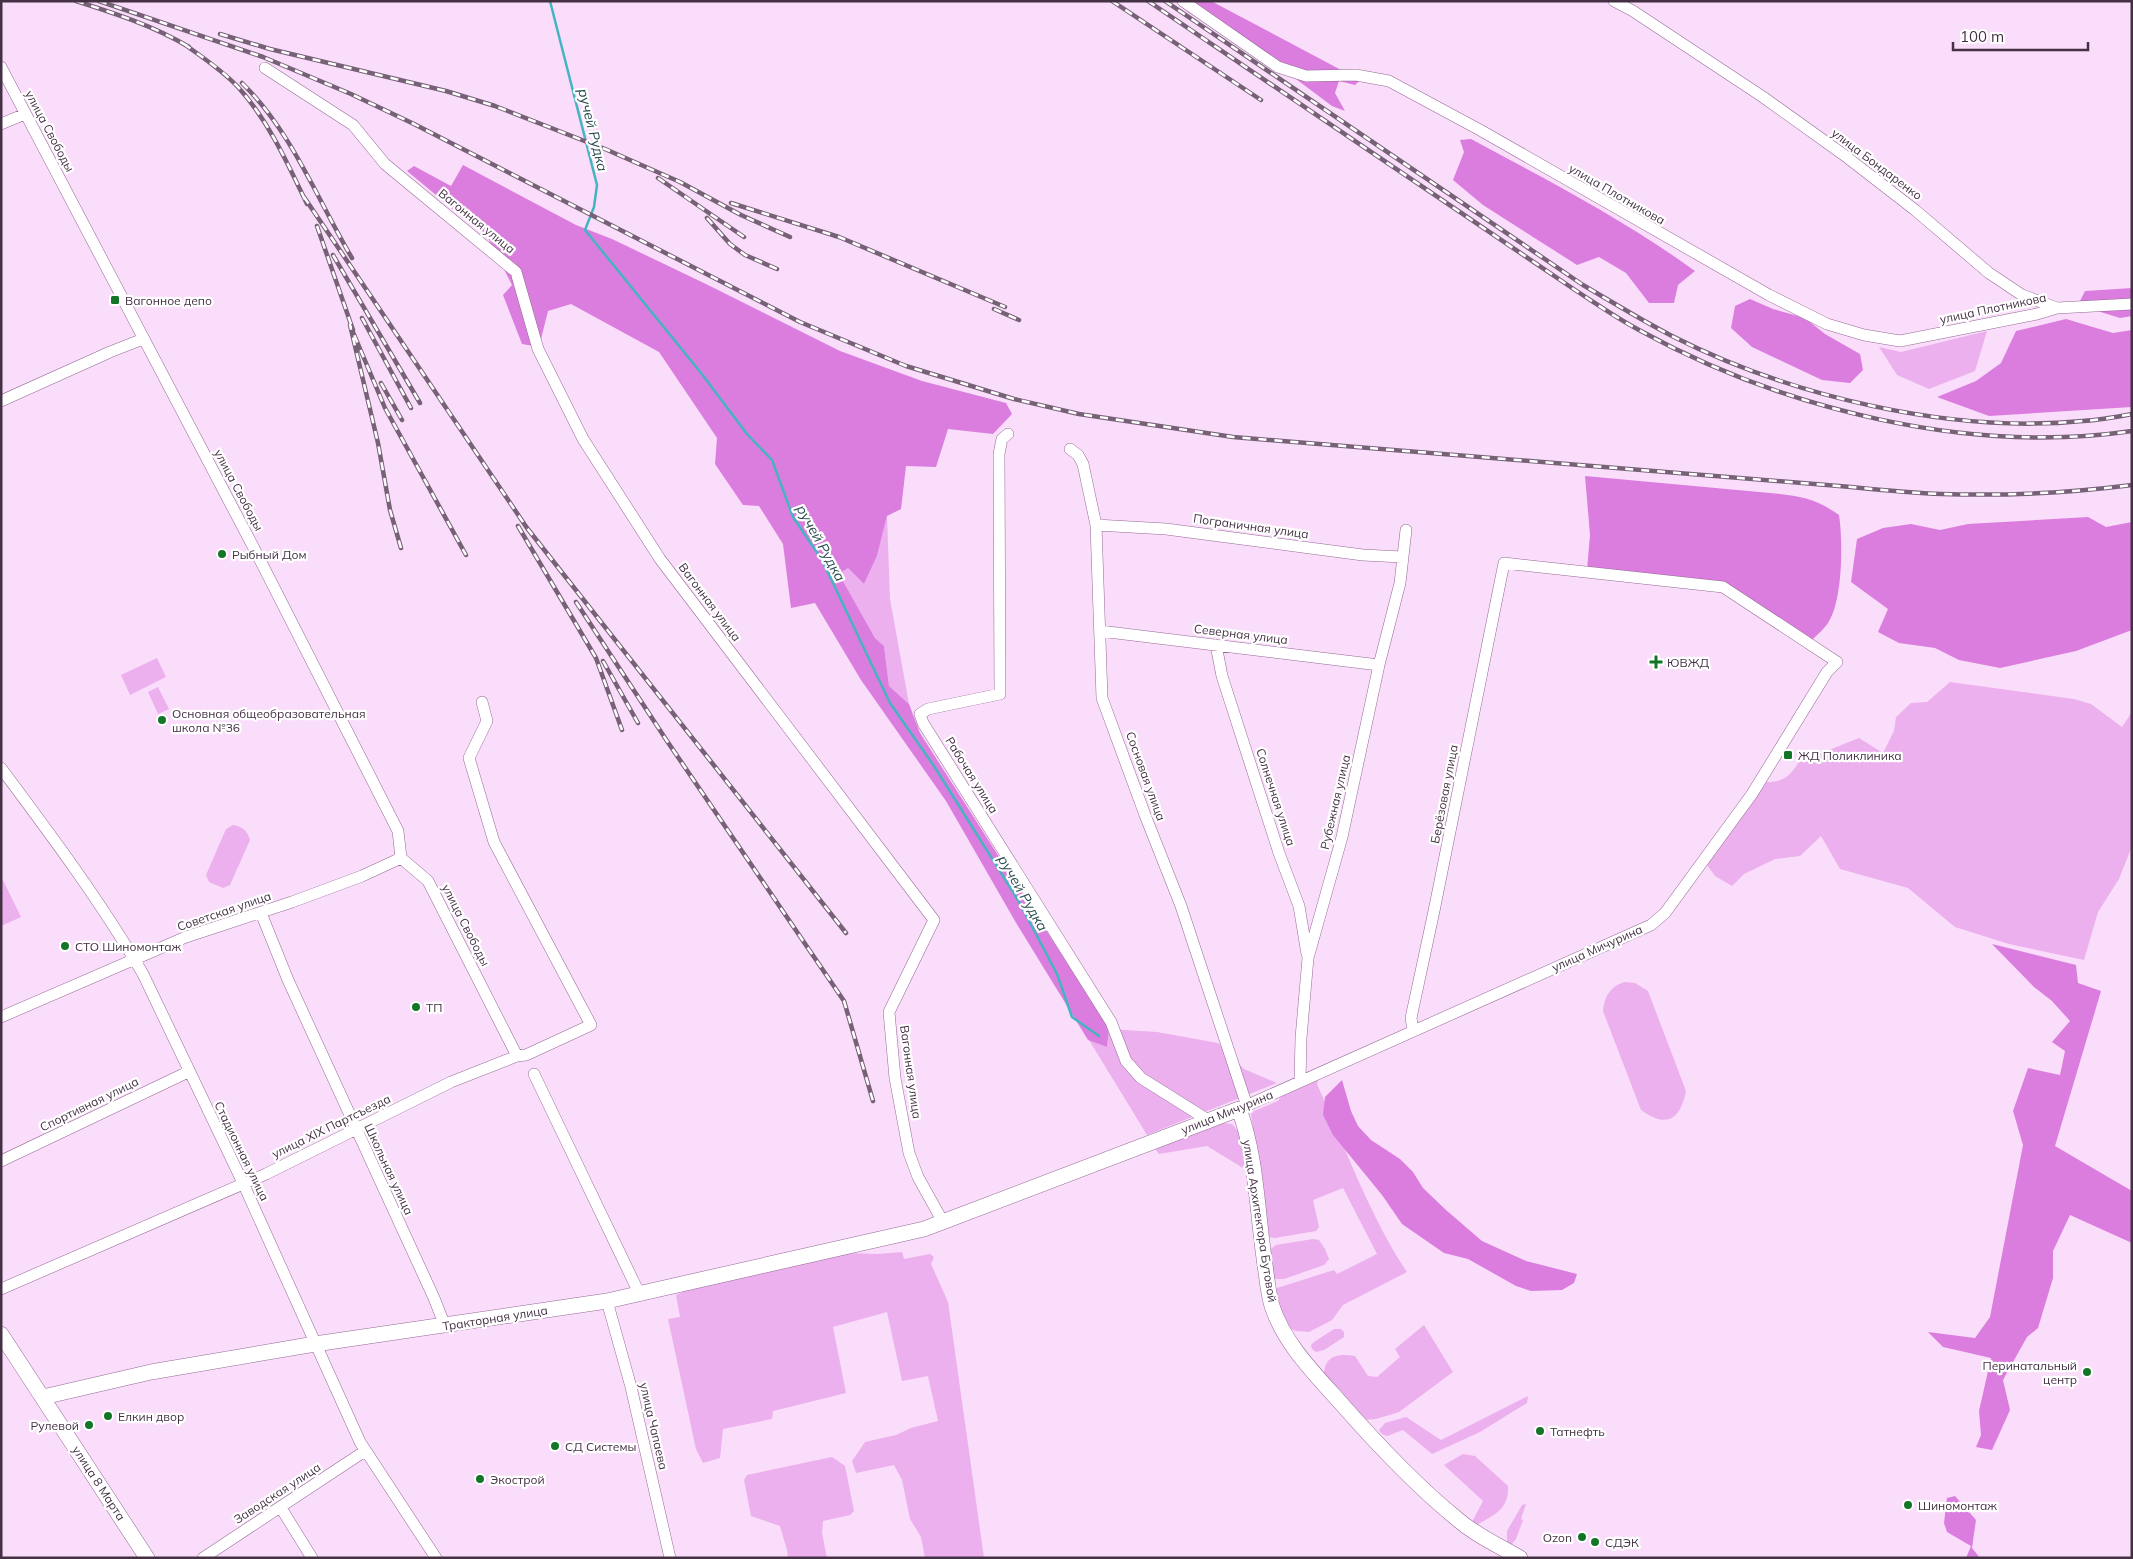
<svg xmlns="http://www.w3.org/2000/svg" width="2133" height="1559" viewBox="0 0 2133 1559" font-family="Mulish,sans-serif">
  <rect width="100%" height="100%" fill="#faddfa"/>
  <path fill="#ebb0ed" d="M 1987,331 L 1975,371 L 1929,389 L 1897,375 L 1879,347 L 1901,352 Z
    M 887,516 L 890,599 L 909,704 L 889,686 L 884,646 L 875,638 L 839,574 L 848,568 L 864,584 L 877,556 Z
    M 157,658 L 166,677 L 130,695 L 121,675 Z
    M 1950,682 L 2074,699 L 2091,704 L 2122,727 L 2132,712 L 2132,846 L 2119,879 L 2098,912 L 2084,960 L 2009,944 L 1955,927 L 1908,888 L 1840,869 L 1821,836 L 1800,856 L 1775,859 L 1744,874 L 1732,886 L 1715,876 L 1707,865 L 1766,782 C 1789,782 1792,772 1804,754 L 1819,754 L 1859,738 L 1883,753 L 1894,731 L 1896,717 L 1911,703 L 1927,702 Z
    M 158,687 L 169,709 L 158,714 L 148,692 Z
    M 233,825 C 243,827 247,830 250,840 L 230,885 L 223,888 L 209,882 L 206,875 L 226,829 Z
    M 1,876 L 21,917 L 1,926 Z
    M 1624,982 L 1635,983 L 1648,991 L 1686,1091 C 1680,1121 1666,1128 1641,1110 L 1603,1011 C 1605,996 1609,988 1624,982 Z
    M 1109,1029 L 1157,1032 L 1218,1043 L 1244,1069 L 1277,1083 L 1147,1135 L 1089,1040 L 1107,1047 Z
    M 1319,1076 L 1317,1084 C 1345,1147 1369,1215 1407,1272 L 1343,1305 L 1332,1320 L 1309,1332 L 1296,1331 L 1287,1327 L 1274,1295 L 1277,1288 L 1334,1270 L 1337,1274 L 1377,1254 L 1343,1188 L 1313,1200 L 1319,1227 L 1316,1231 L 1275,1238 L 1268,1237 L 1251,1114 L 1254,1111 L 1278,1101 L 1284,1092 Z
    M 1223,1123 L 1232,1124 L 1238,1131 L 1248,1171 L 1207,1146 L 1159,1154 L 1153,1146 Z
    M 1313,1239 L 1319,1240 L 1325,1249 L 1329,1259 L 1324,1265 L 1284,1279 L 1273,1279 L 1268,1251 L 1276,1245 Z
    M 902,1252 L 904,1259 L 930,1254 L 934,1257 L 931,1264 L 948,1302 L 984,1558 L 925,1558 L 921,1537 L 910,1519 L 902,1480 L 894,1465 L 856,1473 L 852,1461 L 865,1442 L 896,1435 L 911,1428 L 938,1421 L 928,1376 L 902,1381 L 887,1312 L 833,1327 L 846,1393 L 773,1411 L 772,1419 L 723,1429 L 720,1458 L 703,1463 L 696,1449 L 668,1319 L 680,1317 L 676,1295 L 685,1291 L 846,1253 L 878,1254 Z
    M 1424,1325 L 1453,1372 L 1399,1412 L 1376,1419 L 1364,1420 L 1324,1378 C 1323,1356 1337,1353 1355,1356 L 1368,1376 L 1377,1377 L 1400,1357 L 1395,1349 Z
    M 1334,1329 L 1341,1329 L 1344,1332 L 1344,1337 L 1324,1350 L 1316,1352 L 1312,1349 L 1311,1345 L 1314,1342 Z
    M 1528,1396 L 1527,1403 L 1480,1432 L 1432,1454 L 1403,1430 L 1387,1436 L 1382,1434 L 1379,1430 L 1385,1423 L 1406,1417 L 1441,1440 Z
    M 1463,1454 L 1475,1456 L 1508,1486 C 1509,1510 1495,1514 1477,1525 L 1473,1525 L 1473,1520 L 1483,1501 L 1444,1465 Z
    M 832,1457 L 845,1466 L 854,1511 L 850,1515 L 823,1521 L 822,1533 L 827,1558 L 788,1558 L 787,1550 L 780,1526 L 751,1516 L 744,1480 L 747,1475 Z
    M 1526,1504 L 1521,1519 L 1523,1520 L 1516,1539 L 1512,1544 L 1507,1544 L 1507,1531 L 1522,1505 Z"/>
  <path fill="#db7dde" d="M 1175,1 L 1211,1 L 1360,80 L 1355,85 L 1339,81 L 1335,93 L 1345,111 L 1332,106 L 1296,79 L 1264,62 L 1230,34 L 1189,13 Z
    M 1471,139 C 1547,180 1625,220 1695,271 L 1678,285 L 1674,303 L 1649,303 L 1626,273 L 1599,257 L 1577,265 L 1483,205 L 1453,180 L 1464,152 L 1460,140 Z
    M 463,165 L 576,225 L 612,239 L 708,285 L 840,351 L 922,381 L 1006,403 L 1012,414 L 993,434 L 948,429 L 936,467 L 906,466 L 901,509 L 887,516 L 877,556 L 864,584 L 848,568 L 839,574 L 875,638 L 884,646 L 889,686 L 909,704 L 920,733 L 1109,1029 L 1107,1047 L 1088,1040 L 1015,921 L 946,801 L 861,680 L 815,603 L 791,608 L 783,544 L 759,506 L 743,505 L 715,464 L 717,438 L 659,352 L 571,304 L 548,311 L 539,347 L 522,344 L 503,295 L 512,285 L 488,238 L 407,171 L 414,166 L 451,186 Z
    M 2132,288 L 2132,316 L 2120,318 L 2078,305 L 2085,291 Z
    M 1750,299 L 1773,309 L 1805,318 L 1825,334 L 1860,354 L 1863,370 L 1850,383 L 1822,380 L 1752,347 L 1731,328 L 1735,306 Z
    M 2066,319 L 2113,333 L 2132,330 L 2132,407 L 1989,416 L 1937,397 L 1976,381 L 2001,363 L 2016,331 Z
    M 1585,476 L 1770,493 C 1799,496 1815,498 1839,515 C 1843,540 1843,601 1828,623 C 1824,629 1817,635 1812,640 C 1781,621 1753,597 1721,581 L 1587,570 L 1590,535 Z
    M 2088,517 L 2106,527 L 2132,522 L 2132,630 L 2076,651 L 2000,668 L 1959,660 L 1935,648 L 1899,643 L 1878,632 L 1888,609 L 1851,582 L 1857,539 L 1883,528 L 1911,524 L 1940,530 L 1968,524 Z
    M 1992,944 L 2076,965 L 2078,983 L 2101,991 L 2055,1146 L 2132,1191 L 2132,1243 L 2070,1215 L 2053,1251 L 2053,1278 L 2038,1328 L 2027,1337 L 2003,1380 L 2010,1410 L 1992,1450 L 1976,1447 L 1981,1435 L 1979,1411 L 1991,1358 L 1943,1347 L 1928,1332 L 1975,1338 L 1990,1317 L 2023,1145 L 2013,1111 L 2028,1068 L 2060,1075 L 2065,1051 L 2052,1042 L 2070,1021 L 2052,1001 L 2034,987 Z
    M 1342,1080 L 1351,1111 L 1358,1126 L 1371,1140 L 1400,1159 L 1413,1172 L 1423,1188 L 1446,1210 L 1482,1241 L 1526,1261 L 1577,1274 L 1574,1283 L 1562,1290 L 1531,1291 L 1516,1286 L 1468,1259 L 1444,1253 L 1402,1224 L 1382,1195 L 1333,1135 L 1323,1115 L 1325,1097 Z
    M 1955,1496 L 1976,1520 L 1972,1548 L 1980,1558 L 1966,1558 L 1971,1546 L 1947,1532 L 1944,1523 L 1947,1498 Z"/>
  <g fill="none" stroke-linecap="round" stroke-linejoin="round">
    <path stroke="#45b4c1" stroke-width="2.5" d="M 550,1 L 597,185 L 594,207 L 585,230 L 701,373 L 747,434 L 772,460 L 793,517 L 822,560 L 890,703 L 934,766 L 1018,900 L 1057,974 L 1072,1017 L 1099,1036"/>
    <defs>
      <path id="minor" d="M 1183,1 L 1278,67 L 1306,76 L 1356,75 L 1389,81 L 1480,130 L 1769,295 L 1827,324 L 1864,335 L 1900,341 L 2037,314 L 2057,308
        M 1614,1 L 1633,11 L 1763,97 L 1844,155 L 1915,210 L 1989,273 L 2022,295 L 2057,308 L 2132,304
        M 1,67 L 258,556 L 398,831 L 401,858 L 428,881 L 517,1056
        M 265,68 L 353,125 L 385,164 L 516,272 L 538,349 L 583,439 L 660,559 L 934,920 L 889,1012 L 895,1078 L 909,1153 L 918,1177 L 943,1222
        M 1,124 L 25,114
        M 1,401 L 110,352 L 143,339
        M 1008,434 L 1002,439 L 999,454 L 1000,694 L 928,709 L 920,714 L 923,723 L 1111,1022 L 1126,1061 L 1141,1078 L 1208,1120
        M 1070,449 L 1078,455 L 1083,464 L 1096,525 L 1102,698 L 1145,815 L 1181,906 L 1247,1106
        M 1096,525 L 1166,529 L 1363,555 L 1402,557
        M 1100,631 L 1379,665
        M 1216,645 L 1222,676 L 1279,853 L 1299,906 L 1307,954
        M 1,768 C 51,835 101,902 143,974 L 243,1183 L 360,1442 L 436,1558
        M 261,913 L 288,980 L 434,1298 L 445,1326
        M 1,1017 L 186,937 L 292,902 L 362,876 L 401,858
        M 534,1074 L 640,1295
        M 1300,1081 L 1301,1038 L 1308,958 L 1342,837 L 1379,665 L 1400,583 L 1406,530
        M 1239,1109 L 1651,925 L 1665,913 L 1752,794 L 1827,672 L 1837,662 L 1723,587 L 1504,563 L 1434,911 L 1411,1018 L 1413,1030
        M 1,1161 L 188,1072
        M 1,1289 L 266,1174 L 451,1082 L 517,1056 L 526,1055 L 591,1025 L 494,842 L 469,758 L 487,721 L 482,702
        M 607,1301 L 631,1387 L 670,1558
        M 281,1508 L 312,1558
        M 203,1558 L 365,1451"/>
      <path id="major" d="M 1,1334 L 147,1558
        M 43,1397 L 151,1372 L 315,1344 L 607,1301 L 924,1229 L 1239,1109 C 1257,1158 1257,1213 1265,1265 C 1267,1278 1268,1293 1272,1306 C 1284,1343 1313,1372 1339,1401 C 1375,1442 1413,1483 1456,1518 C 1475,1535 1498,1545 1520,1558"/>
    </defs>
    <use href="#minor" stroke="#946995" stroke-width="12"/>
    <use href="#major" stroke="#946995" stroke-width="16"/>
    <use href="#minor" stroke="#fff" stroke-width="11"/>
    <use href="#major" stroke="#fff" stroke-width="15"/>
    <defs>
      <path id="rail" d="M 76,1 C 114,13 154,26 189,47
        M 99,1 L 263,57 L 351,94 L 414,124 L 800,322 L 906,366 L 1014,399 L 1079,414 L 1233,437 L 1851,487 C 1881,490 1911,493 1942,494 C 2006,496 2069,493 2132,485
        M 1112,1 L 1261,100
        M 1148,1 L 1578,292 C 1598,305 1618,319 1639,330 C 1782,409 1969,455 2132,431
        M 1165,1 L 1583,285 C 1612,302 1641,320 1672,336 C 1790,396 1950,434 2083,421 C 2099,420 2116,417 2132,414
        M 220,34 L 270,49 L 446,91 L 495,106 L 605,149 L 680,182 L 741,215 L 790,237
        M 184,44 C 202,57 222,70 238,87 C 268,120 288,164 307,204
        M 242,83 C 292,132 317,199 352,258
        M 658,178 L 744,237
        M 304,197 L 527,528 L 846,933
        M 731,203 L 839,237 L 1005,307
        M 707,218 L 730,244 L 745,255 L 777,269
        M 317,226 L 353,330
        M 333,255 L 420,403
        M 994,309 L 1019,320
        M 362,318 L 411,408
        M 381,383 L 402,420
        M 518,526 L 596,658 L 622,730
        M 401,548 L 390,510 L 378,443 L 350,325 L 385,408 L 466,555
        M 576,602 L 667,741 L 844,1001 L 873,1101
        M 603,661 L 638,723"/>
    </defs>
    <use href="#rail" stroke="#776177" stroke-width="4.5"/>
    <use href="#rail" stroke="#fff" stroke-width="2.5" stroke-dasharray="8" stroke-linecap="butt"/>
  </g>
  <g fill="#137627" stroke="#fff" stroke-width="2">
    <rect x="110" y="295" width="10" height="10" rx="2.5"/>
    <circle cx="222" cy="554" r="5"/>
    <path d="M1653.5 654.5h5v5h5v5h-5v5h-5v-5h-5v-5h5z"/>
    <circle cx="162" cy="720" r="5"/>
    <rect x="1783" y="750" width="10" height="10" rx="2.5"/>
    <circle cx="65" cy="946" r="5"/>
    <circle cx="416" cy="1007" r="5"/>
    <circle cx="2087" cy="1372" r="5"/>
    <circle cx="108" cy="1416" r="5"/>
    <circle cx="89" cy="1425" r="5"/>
    <circle cx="1540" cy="1431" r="5"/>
    <circle cx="555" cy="1446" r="5"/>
    <circle cx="480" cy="1479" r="5"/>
    <circle cx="1908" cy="1505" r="5"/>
    <circle cx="1582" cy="1537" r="5"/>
    <circle cx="1595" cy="1542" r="5"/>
  </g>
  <g text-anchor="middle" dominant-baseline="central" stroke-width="4.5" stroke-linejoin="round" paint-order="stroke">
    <g font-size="12" fill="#443144" stroke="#fff">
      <text transform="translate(50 131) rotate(62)">улица Свободы</text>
      <text transform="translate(1877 164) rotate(37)">улица Бондаренко</text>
      <text transform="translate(1617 194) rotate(30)">улица Плотникова</text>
      <text transform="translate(477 221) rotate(39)">Вагонная улица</text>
      <text transform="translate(1993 308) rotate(-12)">улица Плотникова</text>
      <text transform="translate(239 490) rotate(62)">улица Свободы</text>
      <text transform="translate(1251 526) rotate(8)">Пограничная улица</text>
      <text transform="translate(710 602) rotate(53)">Вагонная улица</text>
      <text transform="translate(1241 634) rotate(7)">Северная улица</text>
      <text transform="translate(972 775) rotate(58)">Рабочая улица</text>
      <text transform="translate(1146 776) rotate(70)">Сосновая улица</text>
      <text transform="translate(1444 794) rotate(-79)">Берёзовая улица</text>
      <text transform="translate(1276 797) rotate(72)">Солнечная улица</text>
      <text transform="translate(1335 802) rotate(-77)">Рубежная улица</text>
      <text transform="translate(224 911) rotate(-19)">Советская улица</text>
      <text transform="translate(466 925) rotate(63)">улица Свободы</text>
      <text transform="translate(1597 948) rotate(-24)">улица Мичурина</text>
      <text transform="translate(911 1072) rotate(82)">Вагонная улица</text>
      <text transform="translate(89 1104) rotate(-26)">Спортивная улица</text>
      <text transform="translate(1227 1112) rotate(-22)">улица Мичурина</text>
      <text transform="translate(331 1126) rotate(-26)">улица XIX Партсъезда</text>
      <text transform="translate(242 1151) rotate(64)">Стадионная улица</text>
      <text transform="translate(389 1169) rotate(65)">Школьная улица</text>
      <text transform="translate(1260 1221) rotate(81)">улица Архитектора Бутовой</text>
      <text transform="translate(495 1318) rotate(-9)">Тракторная улица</text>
      <text transform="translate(654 1426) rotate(77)">улица Чапаева</text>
      <text transform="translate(99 1483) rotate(57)">улица 8 Марта</text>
      <text transform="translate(277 1493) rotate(-33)">Заводская улица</text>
    </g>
    <g font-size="12" fill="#443144" stroke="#fff" text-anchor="start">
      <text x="125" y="300">Вагонное депо</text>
      <text x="232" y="554">Рыбный Дом</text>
      <text x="1667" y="662">ЮВЖД</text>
      <text x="172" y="713">Основная общеобразовательная<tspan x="172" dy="14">школа №36</tspan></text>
      <text x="1798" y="755">ЖД Поликлиника</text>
      <text x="75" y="946">СТО Шиномонтаж</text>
      <text x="426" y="1007">ТП</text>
      <text x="2077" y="1365" text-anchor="end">Перинатальный<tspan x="2077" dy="14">центр</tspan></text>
      <text x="118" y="1416">Елкин двор</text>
      <text x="79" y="1425" text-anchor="end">Рулевой</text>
      <text x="1550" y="1431">Татнефть</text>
      <text x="565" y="1446">СД Системы</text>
      <text x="490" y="1479">Экострой</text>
      <text x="1918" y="1505">Шиномонтаж</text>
      <text x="1572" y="1537" text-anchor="end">Ozon</text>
      <text x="1605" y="1542">СДЭК</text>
    </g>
    <g font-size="14" font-style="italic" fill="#284a4e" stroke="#fff">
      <text transform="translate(593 130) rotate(76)">ручей Рудка</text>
      <text transform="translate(821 543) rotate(61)">ручей Рудка</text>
      <text transform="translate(1023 893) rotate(60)">ручей Рудка</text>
    </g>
  </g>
  <rect width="2133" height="1559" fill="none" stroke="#443144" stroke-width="5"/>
  <path d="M1953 42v8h135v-8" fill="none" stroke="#443144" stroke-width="2.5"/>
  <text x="1960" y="42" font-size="15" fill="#443144" stroke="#ffffff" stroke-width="4" paint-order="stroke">100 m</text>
</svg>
